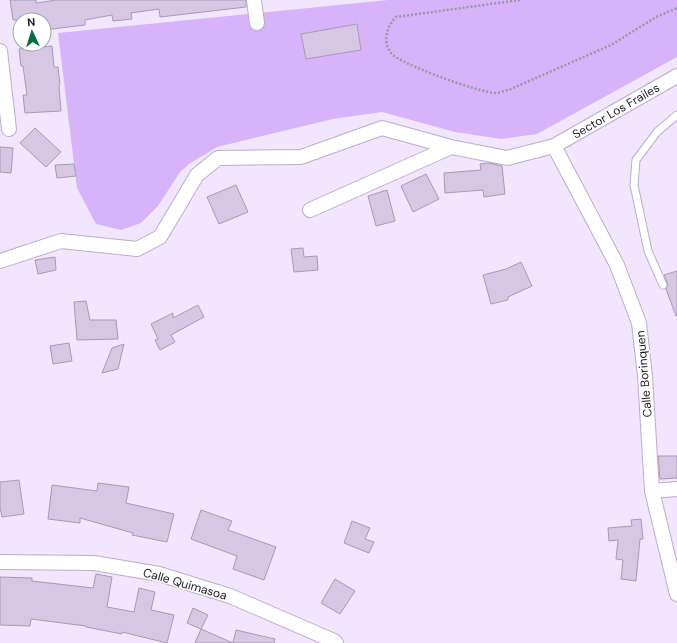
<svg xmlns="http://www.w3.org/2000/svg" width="677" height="643" viewBox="0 0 677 643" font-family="'DM Sans',sans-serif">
  <rect width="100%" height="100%" fill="#f1e6fe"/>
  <path fill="#d7b4f9" d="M 388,0 L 677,0 L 677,57 L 537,134 L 501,139 L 455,132 L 382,112 L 333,119 L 217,147 L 189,164 L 180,172 L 158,206 L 141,223 L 121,230 L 96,224 L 77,188 L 58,33 Z"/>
  <path fill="#d6c7e5" stroke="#a799b6" d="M 10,0 L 36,0 L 36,3 L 56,0 L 246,0 L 246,7 L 160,17 L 159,9 L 131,13 L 132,19 L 113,21 L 112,15 L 85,20 L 85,25 L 44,30 L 44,20 L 13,20 Z
    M 357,24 L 361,50 L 306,59 L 301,34 Z
    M 52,46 L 54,67 L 58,67 L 60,85 L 59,86 L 61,111 L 25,113 L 23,95 L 27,95 L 23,66 L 21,66 L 19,49 Z
    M 35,128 L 61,152 L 46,167 L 20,143 Z
    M 0,147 L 13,148 L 11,173 L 0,172 Z
    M 489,163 L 502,166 L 505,194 L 484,197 L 483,190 L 445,193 L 444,173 L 481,170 L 480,164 Z
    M 74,164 L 76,176 L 57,178 L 55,165 Z
    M 426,174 L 439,199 L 413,212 L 401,186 Z
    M 236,185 L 248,212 L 219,224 L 207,197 Z
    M 387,190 L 395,221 L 376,226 L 368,196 Z
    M 303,248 L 304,257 L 317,256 L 318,270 L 294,272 L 291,249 Z
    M 55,257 L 56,270 L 38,274 L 35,260 Z
    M 521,262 L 532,286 L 508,297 L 508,300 L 491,304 L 483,275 L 506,269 Z
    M 677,271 L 677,316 L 676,316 L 666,289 L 668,285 L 664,275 Z
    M 86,301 L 90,320 L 116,320 L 118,339 L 77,340 L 74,302 Z
    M 198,305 L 204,317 L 171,335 L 175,342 L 160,350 L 155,340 L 158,339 L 151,324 L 173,313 L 173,318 Z
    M 69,343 L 72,361 L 53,364 L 50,346 Z
    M 124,344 L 118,369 L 102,373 L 112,348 Z
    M 658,456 L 677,456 L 677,478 L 660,479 Z
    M 19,480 L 24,514 L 2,517 L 0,507 L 0,482 Z
    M 98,483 L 129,487 L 126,503 L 174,514 L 167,542 L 132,535 L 133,533 L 80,518 L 80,523 L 48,519 L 52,485 L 97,491 Z
    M 201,510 L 232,521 L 228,530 L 276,547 L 264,580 L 233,569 L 237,556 L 191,539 Z
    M 641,519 L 643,539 L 640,539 L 636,581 L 621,579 L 623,560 L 616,559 L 618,540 L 609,541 L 608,528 L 632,526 L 631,520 Z
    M 352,521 L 370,528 L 365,539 L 374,542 L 369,553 L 344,543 Z
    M 96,574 L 112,577 L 107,607 L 134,612 L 139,588 L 155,592 L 151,610 L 174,615 L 167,643 L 122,632 L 122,634 L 86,627 L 86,626 L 31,619 L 30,626 L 0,625 L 0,577 L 32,578 L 32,581 L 93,588 Z
    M 335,579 L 355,591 L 340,614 L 321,603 Z
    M 193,608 L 208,615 L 201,629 L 187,623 Z
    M 201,629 L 233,643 L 236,630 L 275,639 L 274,643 L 195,643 Z"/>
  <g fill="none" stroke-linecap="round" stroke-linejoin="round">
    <defs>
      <path id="lane" d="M 663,285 L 648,251 L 634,185 L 636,160 L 657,132 L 677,115"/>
      <path id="street" d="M 254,0 L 257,23
        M 0,51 L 9,129
        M 554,146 L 617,265 L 639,323 L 645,376 L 652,491 L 677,594
        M 310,210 L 451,147
        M 0,261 L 61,241 L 137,249 L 160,237 L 197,175 L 218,158 L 301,157 L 382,128 L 451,147 L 507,158 L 554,146 L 677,76
        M 652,491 L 677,489
        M 0,562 L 94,563 L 159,574 L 230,596 L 334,641 L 336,643"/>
    </defs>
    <use href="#lane" stroke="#bbadca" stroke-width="9"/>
    <use href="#street" stroke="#bbadca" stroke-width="16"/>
    <path stroke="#9c93a5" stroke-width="2.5" stroke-dasharray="2 2" stroke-linecap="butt" d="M 520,0 L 396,17 C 387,26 382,41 391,53 C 399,64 481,93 496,93 C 500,93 506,90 511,89 L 611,45 L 656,17 L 677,8"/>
    <use href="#lane" stroke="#fff" stroke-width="7"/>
    <use href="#street" stroke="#fff" stroke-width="14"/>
  </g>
  <g text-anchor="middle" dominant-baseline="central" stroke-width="3" stroke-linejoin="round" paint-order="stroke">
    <g font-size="12" fill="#1f1a24" stroke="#fff">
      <text transform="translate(616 111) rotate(-30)">Sector Los Frailes</text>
      <text transform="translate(644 374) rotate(-95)">Calle Borinquen</text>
      <text transform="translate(185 584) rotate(16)">Calle Quimasoa</text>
    </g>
  </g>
  <g transform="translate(32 32) rotate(356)"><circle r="19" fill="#ffffff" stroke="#a5a3a7"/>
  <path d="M0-3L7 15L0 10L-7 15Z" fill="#066b41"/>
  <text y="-6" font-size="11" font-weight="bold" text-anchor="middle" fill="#1f1a24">N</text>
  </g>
</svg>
